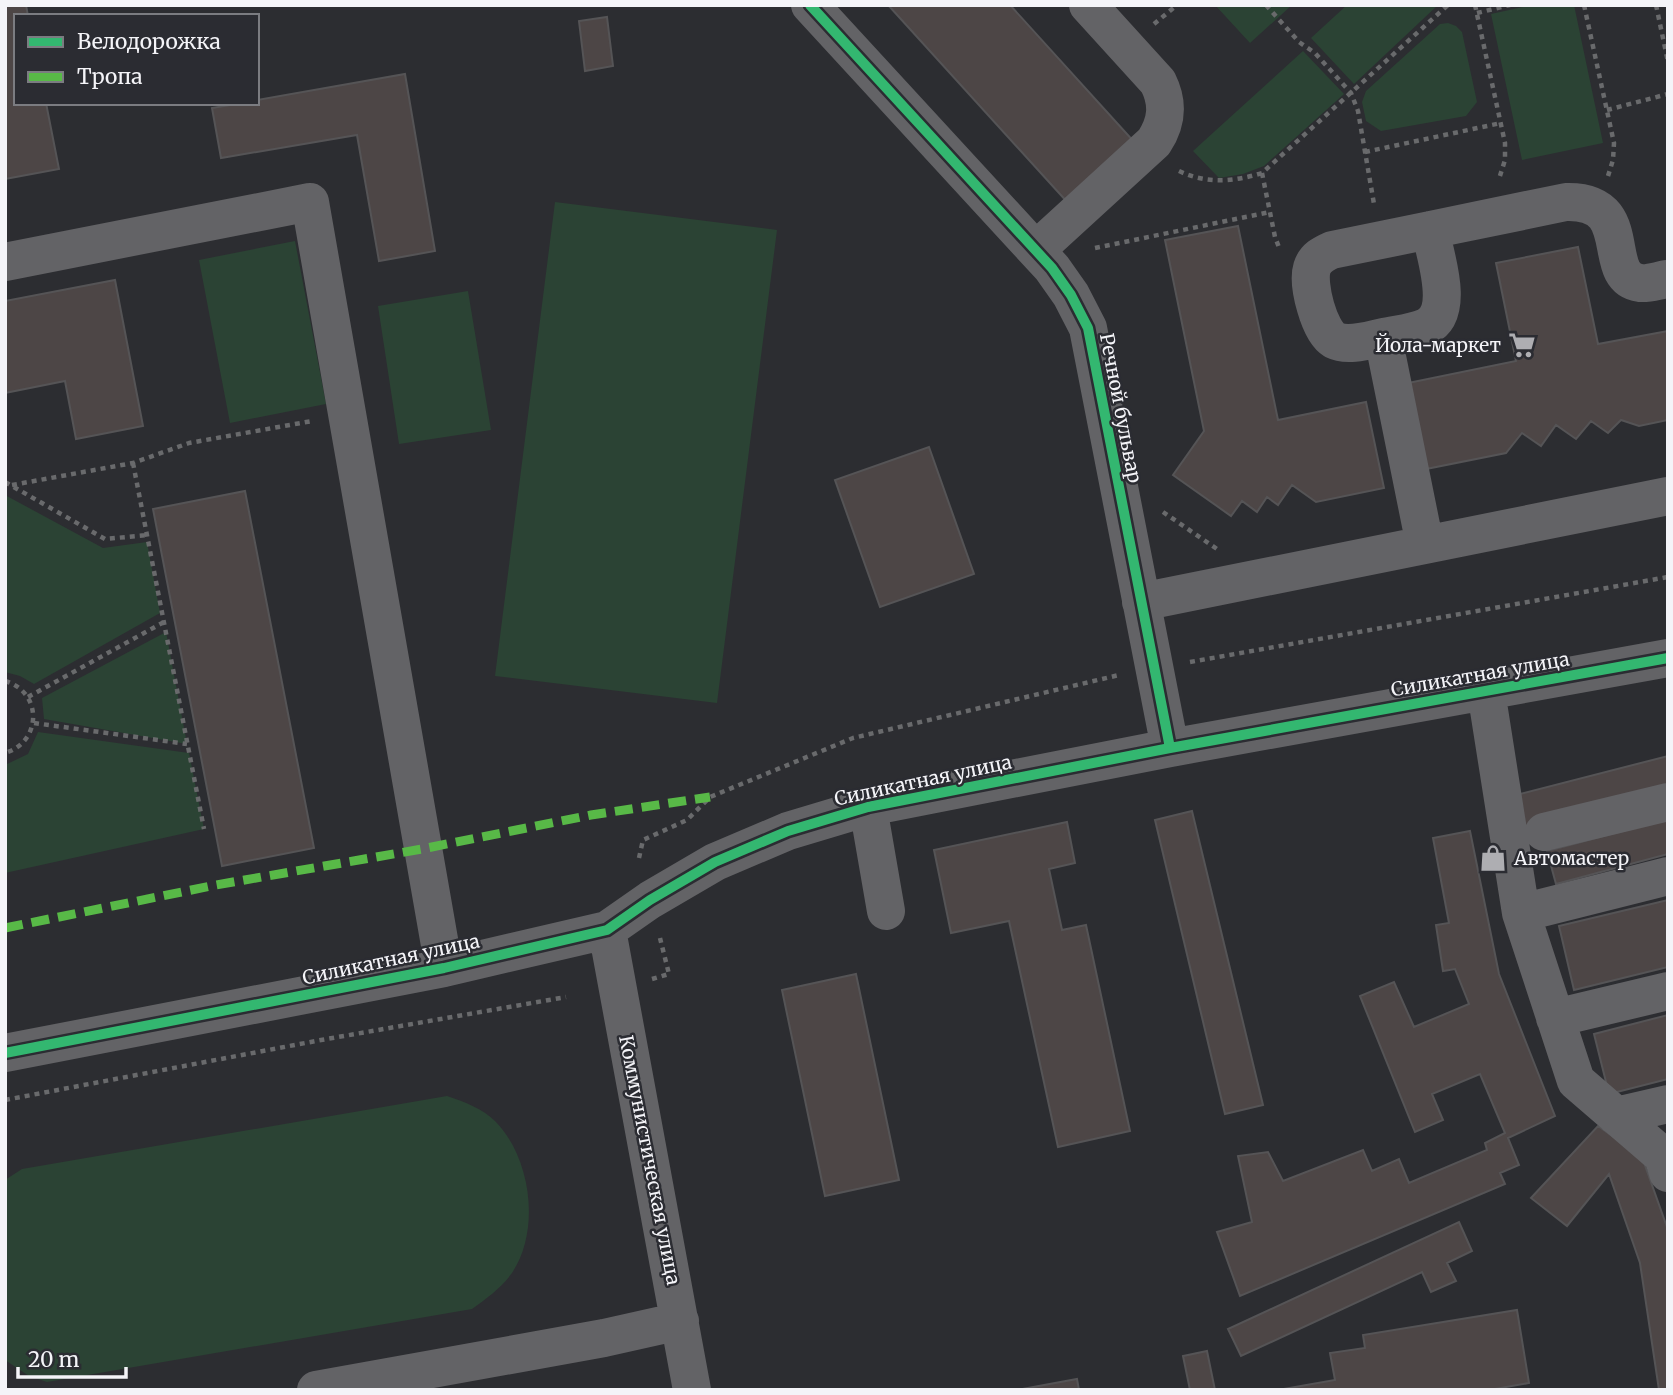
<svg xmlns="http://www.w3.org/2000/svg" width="1673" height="1395" viewBox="0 0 1673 1395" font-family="Merriweather,serif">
  <rect width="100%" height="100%" fill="#2c2d31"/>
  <path fill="#2b4334" d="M 1215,5 L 1292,5 L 1250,43 Z
    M 1347,5 L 1438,5 L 1354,84 L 1311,38 Z
    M 1531,5 L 1574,5 L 1603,143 L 1522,160 L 1491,14 Z
    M 1448,23 L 1456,26 L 1462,32 L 1477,102 L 1466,116 L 1381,131 L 1366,121 L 1362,102 L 1366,91 L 1440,24 Z
    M 1303,51 L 1344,94 L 1264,166 L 1243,174 L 1219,178 L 1193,151 Z
    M 555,202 L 777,230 L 717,703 L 495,676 Z
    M 295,241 L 326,404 L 230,423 L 199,260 Z
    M 468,291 L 491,430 L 399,444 L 378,306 Z
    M 5,495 L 103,548 L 147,542 L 160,613 L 34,684 L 20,676 L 5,672 Z
    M 166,632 L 187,744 L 44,719 L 42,698 Z
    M 38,732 L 189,753 L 204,829 L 5,873 L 5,765 L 28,754 Z
    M 447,1096 C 464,1102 482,1108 495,1121 C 531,1157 541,1230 512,1273 C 501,1288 487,1298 472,1309 L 47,1382 L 29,1376 L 5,1360 L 5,1180 L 22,1169 Z"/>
  <path fill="#4d4646" stroke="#555456" stroke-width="2" d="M 5,5 L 26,5 L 28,16 L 16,16 L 16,103 L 46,103 L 59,169 L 5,179 Z
    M 888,5 L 1010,5 L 1136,144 L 1069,204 Z
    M 607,17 L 613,66 L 585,71 L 579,21 Z
    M 405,74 L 435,251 L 379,261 L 357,135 L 221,158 L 212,108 L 242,103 L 257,103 L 257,100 Z
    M 1238,226 L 1278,420 L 1366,402 L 1384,488 L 1316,502 L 1292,485 L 1278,505 L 1267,497 L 1257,512 L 1242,501 L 1231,516 L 1173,475 L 1204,431 L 1165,240 Z
    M 1578,247 L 1598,344 L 1668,331 L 1668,420 L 1639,426 L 1621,420 L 1608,433 L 1591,421 L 1576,439 L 1556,425 L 1541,446 L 1522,433 L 1506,453 L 1426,469 L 1408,383 L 1516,361 L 1496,263 Z
    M 115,280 L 143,426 L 76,439 L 65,381 L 5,393 L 5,301 Z
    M 929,447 L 974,574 L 880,607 L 835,480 Z
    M 245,491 L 314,848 L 222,866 L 153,509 Z
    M 1668,756 L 1668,793 L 1522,830 L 1512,796 Z
    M 1192,811 L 1263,1105 L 1225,1114 L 1155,820 Z
    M 1668,819 L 1668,854 L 1556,884 L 1547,851 Z
    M 1067,822 L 1075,863 L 1049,869 L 1062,930 L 1086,925 L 1130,1131 L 1058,1147 L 1009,921 L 951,933 L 934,850 Z
    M 1470,831 L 1499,974 L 1555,1116 L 1508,1138 L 1519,1165 L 1500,1173 L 1505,1184 L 1240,1296 L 1217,1232 L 1252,1222 L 1238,1156 L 1268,1152 L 1283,1181 L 1363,1150 L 1372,1171 L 1399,1159 L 1409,1183 L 1487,1150 L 1485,1143 L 1505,1133 L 1480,1074 L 1432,1094 L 1443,1120 L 1415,1132 L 1360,996 L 1394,982 L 1414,1027 L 1469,1004 L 1455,969 L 1443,971 L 1436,925 L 1449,923 L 1433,838 Z
    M 1668,900 L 1668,967 L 1574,990 L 1559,926 Z
    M 856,974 L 899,1180 L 825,1196 L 782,990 Z
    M 1668,1015 L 1668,1079 L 1609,1094 L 1594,1034 Z
    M 1598,1126 L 1642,1157 L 1668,1230 L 1668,1390 L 1659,1390 L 1640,1263 L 1609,1174 L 1567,1226 L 1531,1198 Z
    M 1459,1222 L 1472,1251 L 1447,1263 L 1456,1281 L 1431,1292 L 1422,1272 L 1241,1356 L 1228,1329 Z
    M 1517,1310 L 1529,1383 L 1489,1390 L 1278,1390 L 1335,1380 L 1330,1353 L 1365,1348 L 1363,1335 Z
    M 1207,1351 L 1215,1390 L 1190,1390 L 1183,1356 Z
    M 1077,1379 L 1079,1390 L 1017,1390 Z"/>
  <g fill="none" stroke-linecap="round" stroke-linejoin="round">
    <path stroke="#696a6c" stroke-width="4.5" stroke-dasharray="5 5" stroke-linecap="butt" d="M 1266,5 L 1299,42 L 1315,53 L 1351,93 L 1358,111 L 1374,204
      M 1475,5 L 1505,143 L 1505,160 L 1499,179
      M 1584,5 L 1614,143 L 1613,160 L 1608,176
      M 1656,5 L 1668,62
      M 1477,13 L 1510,5
      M 1154,24 L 1177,5
      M 1607,110 L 1668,94
      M 1365,152 L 1501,123
      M 1179,171 C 1206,184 1233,182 1262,173 L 1448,5
      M 1262,173 L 1275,237 L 1280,250
      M 1095,248 L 1270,212
      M 133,463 L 204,829
      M 5,482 L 105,539 L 148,535
      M 12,485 L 133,463 L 189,443 L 312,421
      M 1163,512 L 1217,549
      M 1190,662 L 1668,577
      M 5,681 C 43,692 42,742 5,753
      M 28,697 L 164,622
      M 34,723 L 187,744
      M 639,858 L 643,840 L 687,820 L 710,797 L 853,738 L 1119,675
      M 652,979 L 669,974 L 660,938
      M 5,1100 L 321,1040 L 566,997"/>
    <path stroke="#636366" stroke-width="38" d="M 810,5 L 1052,268 L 1071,295 L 1088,328 L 1170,748
      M 1430,230 L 1566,202 C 1639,200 1598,277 1640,283 C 1649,284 1659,280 1668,279
      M 1036,250 L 1154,142 C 1167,122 1169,104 1158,82 L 1088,5
      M 5,262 L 310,202 L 444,968
      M 1383,337 C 1397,334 1413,333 1426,327 C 1456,313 1435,255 1430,230 L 1332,250 C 1323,254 1315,258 1312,268 C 1307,284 1319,331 1334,340 C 1348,347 1369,340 1383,337 L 1425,545
      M 1141,602 L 1668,496
      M 1486,691 L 1521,913 L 1576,1081 L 1663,1156 L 1668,1173
      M 868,807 L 886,911
      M 1544,832 L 1668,802
      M 1521,913 L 1668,876
      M 607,930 L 692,1390
      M 1555,1018 L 1668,991
      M 5,1053 L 444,968 L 607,930 L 650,900 L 715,862 L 788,831 L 868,807 L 1170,748 L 1668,658
      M 1616,1116 L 1668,1104
      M 316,1390 L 604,1338 L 680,1321"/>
    <path stroke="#58b947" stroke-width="9" stroke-dasharray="18 9" stroke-linecap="butt" d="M 5,928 L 216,885 L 422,849 L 591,815 L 710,797"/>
    <defs>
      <path id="cycleway" d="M 810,5 L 1052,268 L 1071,295 L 1088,328 L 1170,748
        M 5,1053 L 444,968 L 607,930 L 650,900 L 715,862 L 788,831 L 868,807 L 1170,748 L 1668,658"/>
    </defs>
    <use href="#cycleway" stroke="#2b2c32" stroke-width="15"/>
    <use href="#cycleway" stroke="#33b770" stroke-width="10"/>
  </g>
  <defs>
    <symbol id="supermarket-bare" viewBox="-9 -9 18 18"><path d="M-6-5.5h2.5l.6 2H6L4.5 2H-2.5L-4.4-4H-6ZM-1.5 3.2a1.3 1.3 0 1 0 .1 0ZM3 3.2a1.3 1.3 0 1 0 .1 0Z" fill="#aeaeb2" stroke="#2b2c32" stroke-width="2.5" paint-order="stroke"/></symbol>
    <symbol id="shop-bare" viewBox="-9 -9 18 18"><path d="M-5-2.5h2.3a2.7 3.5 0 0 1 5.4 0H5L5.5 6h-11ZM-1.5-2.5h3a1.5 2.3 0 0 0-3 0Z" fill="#aeaeb2" stroke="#2b2c32" stroke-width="2.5" paint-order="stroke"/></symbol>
  </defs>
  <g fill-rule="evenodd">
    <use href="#supermarket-bare" x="1503" y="326" width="38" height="38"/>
    <use href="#shop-bare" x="1474" y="839" width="38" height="38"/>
  </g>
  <g text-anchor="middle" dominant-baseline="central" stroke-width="5" stroke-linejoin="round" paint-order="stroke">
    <g font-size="19" fill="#f4f4f8" stroke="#2b2c32" text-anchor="end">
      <text x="1501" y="345">Йола-маркет</text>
      <text x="1514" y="858" text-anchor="start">Автомастер</text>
    </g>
    <g font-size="19" fill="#f4f4f8" stroke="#2b2c32">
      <text transform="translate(1121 408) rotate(79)">Речной бульвар</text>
      <text transform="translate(1480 674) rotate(-10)">Силикатная улица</text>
      <text transform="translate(923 780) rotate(-12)">Силикатная улица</text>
      <text transform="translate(391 959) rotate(-12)">Силикатная улица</text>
      <text transform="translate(650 1160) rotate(79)">Коммунистическая улица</text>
    </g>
  </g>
  <rect width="1673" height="1395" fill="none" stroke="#f4f4f8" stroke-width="14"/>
  <rect x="14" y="14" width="245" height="91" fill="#2b2c32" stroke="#7b7c81" stroke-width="2"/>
  <rect x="28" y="37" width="35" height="10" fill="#33b770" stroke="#7b7c81" stroke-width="2"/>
  <text x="77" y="49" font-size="21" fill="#f4f4f8">Велодорожка</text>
  <rect x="28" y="72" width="35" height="10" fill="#58b947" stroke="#7b7c81" stroke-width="2"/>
  <text x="77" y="84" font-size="21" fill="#f4f4f8">Тропа</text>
  <path d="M18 1367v10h108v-10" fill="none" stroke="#f4f4f8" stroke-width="3.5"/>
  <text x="28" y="1367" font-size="21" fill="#f4f4f8" stroke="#2b2c32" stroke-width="5" paint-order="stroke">20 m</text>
</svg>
